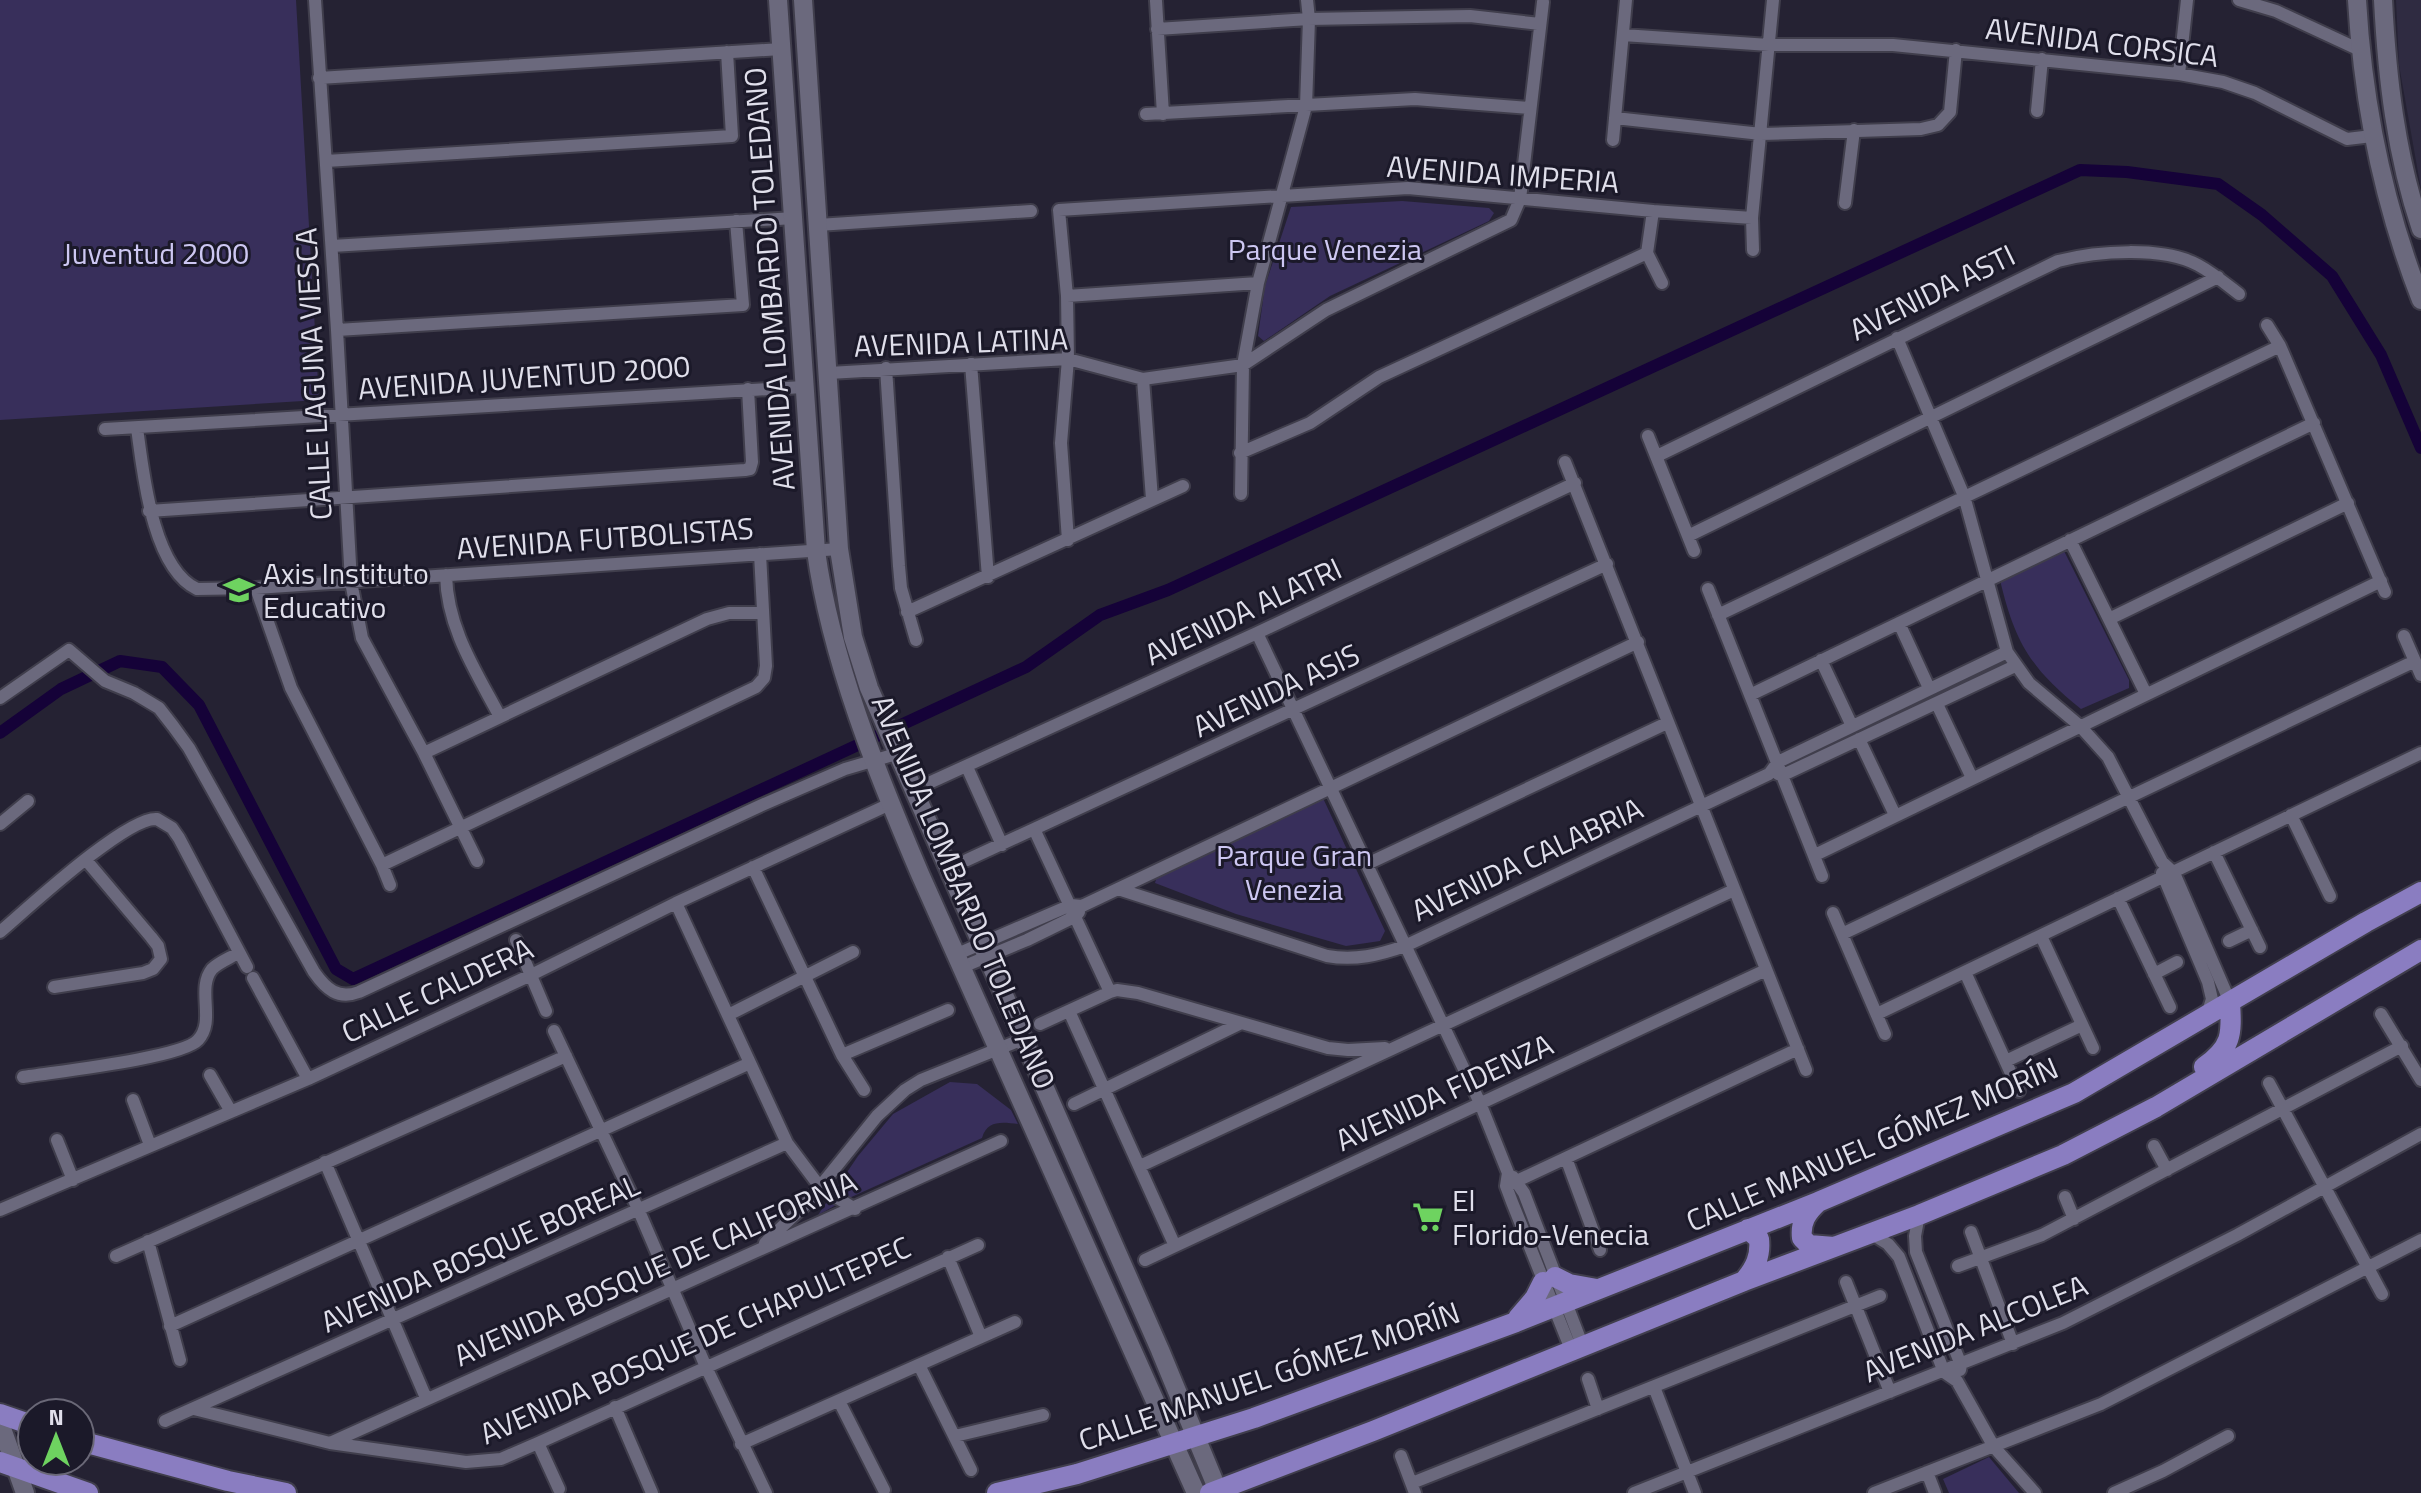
<svg xmlns="http://www.w3.org/2000/svg" width="2421" height="1493" viewBox="0 0 2421 1493" font-family="'Titillium Web',sans-serif">
  <rect width="100%" height="100%" fill="#252233"/>
  <path fill="#2f2b41" d="M 2396,0 L 2421,0 L 2421,189 L 2399,65 Z"/>
  <path fill="#382f5b" d="M 0,0 L 296,0 L 319,400 L 0,420 Z
    M 1402,201 L 1489,208 L 1494,213 L 1489,221 L 1330,296 L 1264,341 L 1258,336 L 1265,286 L 1291,207 Z
    M 2064,551 L 2129,680 L 2129,688 L 2081,709 C 2031,669 2015,643 2000,580 Z
    M 1322,796 L 1385,931 L 1380,941 L 1346,946 L 1236,914 L 1155,883 L 1157,876 Z
    M 950,1082 L 977,1084 L 1011,1110 L 1018,1124 C 1002,1122 987,1120 982,1138 L 847,1199 L 818,1215 L 858,1156 L 893,1114 Z
    M 1989,1457 L 2019,1493 L 1949,1493 L 1943,1479 Z"/>
  <g fill="none" stroke-linecap="round" stroke-linejoin="round">
    <path stroke="#150238" stroke-width="12" d="M 0,733 L 61,689 L 120,661 L 162,667 L 199,705 L 336,969 L 353,979 L 1026,667 L 1100,615 L 1168,590 L 2080,170 L 2127,172 L 2218,184 L 2262,215 L 2332,276 L 2381,355 L 2421,448"/>
    <defs>
      <path id="street" d="M 315,0 L 337,330 L 351,582 L 362,638 L 424,753 L 477,861
        M 2239,0 L 2276,11 L 2360,50
        M 1156,1 L 1163,114
        M 1157,29 L 1309,19 L 1470,16 L 1540,24
        M 1623,35 L 1769,45 L 1893,45 L 2179,74 L 2223,82 L 2255,93 L 2347,139 L 2372,136
        M 2179,74 L 2187,0
        M 319,78 L 781,49
        M 2037,111 L 2042,59
        M 1146,114 L 1415,99 L 1530,108
        M 1615,118 L 1761,134 L 1921,129 L 1938,125 L 1950,112 L 1956,50
        M 1613,140 L 1626,0
        M 326,161 L 732,136 L 727,52
        M 1845,203 L 1854,130
        M 818,225 L 1031,211
        M 332,246 L 794,218
        M 1753,250 L 1752,218 L 1773,0
        M 1647,253 L 1662,283
        M 1067,296 L 1258,283
        M 2267,325 L 2280,346 L 2385,592
        M 337,330 L 743,305 L 736,221
        M 1897,338 L 1964,496 L 2007,652 L 2029,683 L 2080,726 L 2108,757 L 2162,862 L 2174,873 L 2230,1002
        M 971,364 L 988,577
        M 886,368 L 899,566 L 901,588 L 916,640
        M 829,373 L 1068,359 L 1143,379 L 1243,365 L 1326,310 L 1511,220 L 1520,199 L 1543,2
        M 1143,379 L 1152,499
        M 137,428 C 143,471 152,568 197,589 L 256,588 L 839,549
        M 105,429 L 803,387
        M 1648,436 L 1694,551
        M 1240,453 L 1310,423 L 1379,377 L 1647,253 L 1653,211
        M 1657,456 L 2058,261 C 2097,251 2162,246 2198,265 C 2213,273 2226,284 2239,294
        M 1565,462 L 1806,1070
        M 1241,494 L 1243,365 L 1258,283 L 1306,106 L 1309,19 L 1307,0
        M 149,511 L 745,470 L 750,469 L 752,462 L 748,389
        M 1688,536 L 2218,277
        M 1068,540 L 1061,443 L 1068,359 L 1067,296 L 1059,210 L 1408,188 L 1653,211 L 1752,218
        M 2070,540 L 2146,694
        M 446,575 C 447,627 475,670 499,715
        M 256,588 L 291,688 L 382,865 L 390,885
        M 1708,589 L 1822,876
        M 907,612 L 1183,486
        M 1718,615 L 2280,346
        M 2109,619 L 2348,503
        M 1899,623 L 1929,688
        M 1257,633 L 1480,1103 L 1508,1173 L 1506,1186 L 1512,1202 L 1572,1352
        M 2404,636 L 2421,675
        M 1821,660 L 1852,726
        M 1750,695 L 2314,423
        M 0,698 L 69,650 L 105,681 L 134,693 L 159,708 L 173,726 L 189,748 L 314,972 C 326,989 338,1000 359,992 L 762,805 L 845,769 L 896,754
        M 1937,704 L 1972,778
        M 1859,739 L 1895,815
        M 424,753 L 707,619 L 729,613 L 762,613
        M 967,767 L 1002,845
        M 1778,774 L 1783,775 L 2015,666
        M 931,782 L 1257,633 L 1575,483
        M 2291,815 L 2330,896
        M 0,824 L 28,801
        M 1035,831 L 1110,992
        M 2214,852 L 2260,947
        M 1815,855 L 2381,581
        M 967,860 L 1607,564
        M 1367,864 L 1667,723
        M 382,865 L 756,687 L 764,678 L 766,666 L 760,554
        M 753,867 L 842,1055 L 864,1090
        M 2162,873 L 2208,982 L 2212,999 L 2207,1015
        M 1118,889 L 1327,956 C 1355,961 1379,955 1405,946 L 1769,774 L 1778,762 L 2007,652
        M 2118,898 L 2170,1007
        M 676,903 L 787,1143 L 820,1187 L 855,1209
        M 1833,913 L 1885,1034
        M 0,932 C 27,909 127,816 157,819 L 172,828 L 179,838 L 247,967
        M 1842,934 L 2415,661
        M 2041,936 L 2093,1048
        M 516,940 L 546,1011
        M 2229,941 L 2252,930
        M 955,955 L 1071,905 L 1082,906 L 1638,642
        M 960,968 L 1027,940 L 1076,916 L 1079,912
        M 1965,972 L 2019,1091
        M 2154,974 L 2177,962
        M 253,978 L 308,1079
        M 54,987 L 143,973 L 153,969 L 161,959 L 158,946 L 151,937 L 86,860
        M 1069,1011 L 1175,1246
        M 730,1014 L 853,952
        M 1877,1014 L 2421,753
        M 2381,1014 L 2421,1080
        M 1040,1024 L 1110,992 L 1117,990 L 1138,993 L 1328,1048 L 1348,1050 L 1385,1048
        M 554,1031 L 639,1211 L 706,1367 L 766,1493
        M 842,1055 L 948,1010
        M 2006,1061 L 2082,1025
        M 210,1075 L 230,1110
        M 23,1077 C 53,1072 182,1058 198,1040 C 216,1021 196,989 212,969 C 219,962 230,958 238,953
        M 2269,1083 L 2382,1294
        M 133,1100 L 150,1145
        M 1074,1104 L 1239,1024
        M 57,1140 L 73,1180
        M 2154,1146 L 2167,1170
        M 1566,1158 L 1600,1250
        M 325,1162 L 426,1398
        M 1140,1166 C 1338,1073 1537,983 1734,890
        M 1513,1177 L 1524,1193 L 1583,1347
        M 1506,1186 L 1798,1049
        M 2065,1197 L 2074,1219
        M 0,1210 L 308,1079 L 531,975 L 676,903 L 890,804
        M 1919,1215 L 1915,1236 L 1916,1252 L 1961,1365 L 1960,1370
        M 1971,1232 L 2013,1344
        M 1872,1234 L 1888,1244 L 1899,1257 L 1944,1372 L 1957,1381 L 1994,1447 L 2035,1493
        M 148,1241 L 180,1360
        M 765,1243 L 806,1204 L 877,1116 L 905,1090 L 921,1080 L 1023,1039
        M 116,1256 L 566,1056
        M 948,1257 L 981,1337
        M 1145,1260 L 1766,970
        M 1958,1266 L 2042,1235 L 2402,1046
        M 1846,1282 L 1890,1392
        M 170,1326 L 750,1063
        M 919,1365 L 971,1470
        M 1588,1379 L 1598,1409
        M 1654,1387 L 1695,1493
        M 839,1401 L 884,1490
        M 615,1407 L 652,1493
        M 194,1409 L 330,1443 L 466,1462 L 501,1459 L 538,1443 L 978,1245
        M 165,1421 L 787,1143
        M 955,1436 L 1043,1415
        M 330,1443 L 1001,1141
        M 538,1443 L 559,1489
        M 741,1444 L 1015,1322
        M 1401,1456 L 1415,1493
        M 1927,1472 L 1935,1493
        M 1412,1483 L 1880,1296
        M 1634,1493 L 2063,1323 L 2237,1235 L 2421,1134
        M 1874,1493 L 2101,1404 L 2421,1240
        M 2114,1493 L 2163,1471 L 2228,1436"/>
      <path id="secondary" d="M 778,0 L 816,551 C 831,660 877,773 920,874 L 1196,1493
        M 803,0 L 839,549 L 853,637 L 869,688 L 1160,1350 L 1219,1493
        M 2357,0 C 2363,104 2383,203 2421,300
        M 2383,0 C 2387,77 2396,156 2421,229
        M 0,1423 L 25,1493"/>
      <path id="primary" d="M 2204,1067 C 2232,1047 2232,1035 2230,1002
        M 1818,1202 C 1807,1212 1800,1222 1802,1238 L 1809,1245 L 1834,1247
        M 1555,1277 L 1569,1284 L 1597,1289
        M 1744,1281 C 1755,1268 1761,1256 1759,1239 L 1748,1229
        M 1518,1318 L 1535,1298 L 1543,1282
        M 0,1414 L 32,1425
        M 80,1441 L 228,1481 L 286,1493
        M 0,1462 L 88,1493
        M 997,1493 L 1077,1474 L 1254,1418 L 1516,1322 L 1818,1202 L 2074,1093 L 2366,922 L 2421,892
        M 1210,1493 L 1373,1431 L 1744,1281 L 1919,1215 L 2063,1155 L 2156,1107 L 2421,950"/>
    </defs>
    <use href="#street" stroke="#403e4c" stroke-width="16"/>
    <use href="#secondary" stroke="#403e4c" stroke-width="22"/>
    <use href="#primary" stroke="#403e4c" stroke-width="24"/>
    <use href="#street" stroke="#6b697d" stroke-width="12"/>
    <use href="#secondary" stroke="#6b697d" stroke-width="18"/>
    <use href="#primary" stroke="#8a7dc1" stroke-width="20"/>
  </g>
  <defs>
    <symbol id="school-bare" viewBox="-9 -9 18 18"><path d="M0-5L7-2L0 1L-7-2ZM-4 1L0 2.5L4 1V4Q0 6-4 4Z" fill="#6ed360" stroke="#1b1929" stroke-width="2.5" paint-order="stroke"/></symbol>
    <symbol id="supermarket-bare" viewBox="-9 -9 18 18"><path d="M-6-5.5h2.5l.6 2H6L4.5 2H-2.5L-4.4-4H-6ZM-1.5 3.2a1.3 1.3 0 1 0 .1 0ZM3 3.2a1.3 1.3 0 1 0 .1 0Z" fill="#6ed360" stroke="#1b1929" stroke-width="2.5" paint-order="stroke"/></symbol>
  </defs>
  <g fill-rule="evenodd">
    <use href="#school-bare" x="217" y="568" width="44" height="44"/>
    <use href="#supermarket-bare" x="1406" y="1195" width="44" height="44"/>
  </g>
  <g text-anchor="middle" dominant-baseline="central" stroke-width="6" stroke-linejoin="round" paint-order="stroke">
    <g font-size="30" fill="#e0dfeb" stroke="#1b1929">
      <text transform="translate(2102 42) rotate(7)">AVENIDA CORSICA</text>
      <text transform="translate(1503 174) rotate(4)">AVENIDA IMPERIA</text>
      <text transform="translate(769 279) rotate(-94)">AVENIDA LOMBARDO TOLEDANO</text>
      <text transform="translate(1932 292) rotate(-26)">AVENIDA ASTI</text>
      <text transform="translate(961 342) rotate(-2)">AVENIDA LATINA</text>
      <text transform="translate(313 374) rotate(-93)">CALLE LAGUNA VIESCA</text>
      <text transform="translate(524 377) rotate(-4)">AVENIDA JUVENTUD 2000</text>
      <text transform="translate(605 538) rotate(-4)">AVENIDA FUTBOLISTAS</text>
      <text transform="translate(1243 611) rotate(-25)">AVENIDA ALATRI</text>
      <text transform="translate(1276 690) rotate(-25)">AVENIDA ASIS</text>
      <text transform="translate(1527 859) rotate(-25)">AVENIDA CALABRIA</text>
      <text transform="translate(964 892) rotate(67)">AVENIDA LOMBARDO TOLEDANO</text>
      <text transform="translate(437 990) rotate(-25)">CALLE CALDERA</text>
      <text transform="translate(1444 1092) rotate(-25)">AVENIDA FIDENZA</text>
      <text transform="translate(1872 1144) rotate(-23)">CALLE MANUEL GÓMEZ MORÍN</text>
      <text transform="translate(480 1253) rotate(-24)">AVENIDA BOSQUE BOREAL</text>
      <text transform="translate(655 1268) rotate(-24)">AVENIDA BOSQUE DE CALIFORNIA</text>
      <text transform="translate(1975 1328) rotate(-22)">AVENIDA ALCOLEA</text>
      <text transform="translate(695 1340) rotate(-24)">AVENIDA BOSQUE DE CHAPULTEPEC</text>
      <text transform="translate(1269 1376) rotate(-19)">CALLE MANUEL GÓMEZ MORÍN</text>
    </g>
    <g font-size="30" fill="#cdc7f2" stroke="#1b1929">
      <text x="1325" y="249">Parque Venezia</text>
      <text x="156" y="253">Juventud 2000</text>
      <text x="1294" y="855">Parque Gran<tspan x="1294" dy="34">Venezia</tspan></text>
    </g>
    <g font-size="30" fill="#e0dfeb" stroke="#1b1929" text-anchor="start">
      <text x="263" y="573">Axis Instituto<tspan x="263" dy="34">Educativo</tspan></text>
      <text x="1452" y="1200">El<tspan x="1452" dy="34">Florido-Venecia</tspan></text>
    </g>
  </g>
  <g transform="translate(56 1437)"><circle r="38" fill="#1b1929" stroke="#6a6877" stroke-width="2"/>
  <path d="M0-6L14 30L0 20L-14 30Z" fill="#6ed360"/>
  <text y="-12" font-size="22" font-weight="bold" text-anchor="middle" fill="#e0dfeb">N</text>
  </g>
</svg>
